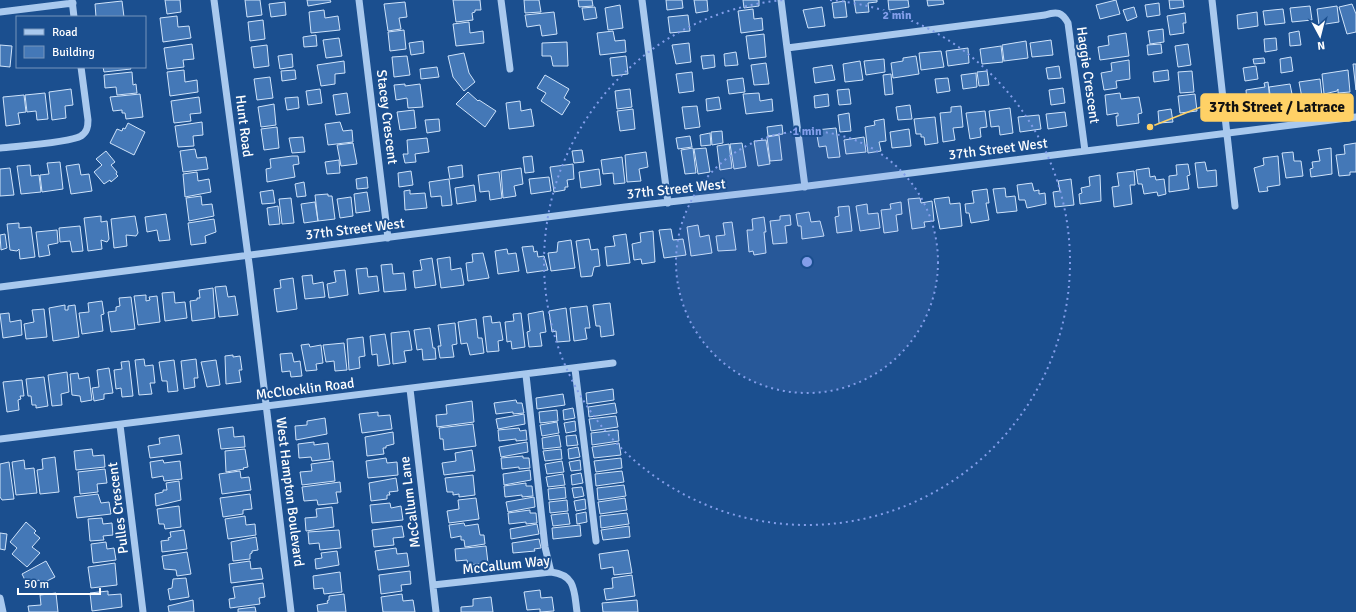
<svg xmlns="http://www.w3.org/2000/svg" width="1356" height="612" viewBox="0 0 1356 612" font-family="Signika,sans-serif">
  <rect width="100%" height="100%" fill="#1b4f8f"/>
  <path fill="#4478b7" stroke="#cfe3fa" d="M 165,0 L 180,0 L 181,12 L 167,14 Z
    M 245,0 L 260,0 L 262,15 L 247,17 Z
    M 307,0 L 330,0 L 331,2 L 308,6 Z
    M 453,0 L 480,0 L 481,10 L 475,10 L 475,12 L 472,13 L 473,20 L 456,22 Z
    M 524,0 L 539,0 L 541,12 L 525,13 Z
    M 578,0 L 592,0 L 593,6 L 579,7 Z
    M 666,0 L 682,0 L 683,8 L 667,10 Z
    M 694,0 L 707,0 L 708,11 L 696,13 Z
    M 743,0 L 759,0 L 759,6 L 744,8 Z
    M 854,0 L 877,0 L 877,2 L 868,3 L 869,12 L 856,13 Z
    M 888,0 L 908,0 L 909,7 L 889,10 Z
    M 927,0 L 943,0 L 944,4 L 928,6 Z
    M 1116,0 L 1120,14 L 1100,19 L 1096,5 Z
    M 1169,0 L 1183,0 L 1184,7 L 1170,9 Z
    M 122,1 L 124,17 L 96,17 L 95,4 Z
    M 845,1 L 847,17 L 834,18 L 832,3 Z
    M 285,2 L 286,15 L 271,17 L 269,4 Z
    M 405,2 L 407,17 L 399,18 L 401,29 L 388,31 L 384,4 Z
    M 1159,3 L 1160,15 L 1147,17 L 1145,5 Z
    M 1352,4 L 1356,14 L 1356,32 L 1347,34 L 1339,7 Z
    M 620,5 L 623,28 L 608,30 L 605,8 Z
    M 1310,6 L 1312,20 L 1292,22 L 1290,8 Z
    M 1337,6 L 1339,22 L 1319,25 L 1317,9 Z
    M 595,7 L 597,18 L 584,20 L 582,8 Z
    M 822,7 L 825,26 L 808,28 L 803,10 Z
    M 1134,7 L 1137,17 L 1127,21 L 1123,10 Z
    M 753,9 L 754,19 L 762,18 L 763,30 L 741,33 L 738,11 Z
    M 1283,9 L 1285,23 L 1265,25 L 1263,11 Z
    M 324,10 L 325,18 L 338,16 L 340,30 L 311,33 L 309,12 Z
    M 554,12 L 557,34 L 542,36 L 540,25 L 527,27 L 525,15 Z
    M 1257,12 L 1258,26 L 1238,29 L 1237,15 Z
    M 1185,13 L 1186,23 L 1183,23 L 1184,33 L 1170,35 L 1167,16 Z
    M 688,15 L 690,31 L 670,33 L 668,17 Z
    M 177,16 L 178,27 L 189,26 L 191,38 L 163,42 L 160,18 Z
    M 263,20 L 265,39 L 250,41 L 248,22 Z
    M 469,22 L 470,33 L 483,31 L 484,43 L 456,46 L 453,24 Z
    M 1163,29 L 1164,42 L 1150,44 L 1148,31 Z
    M 404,30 L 406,49 L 390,51 L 388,32 Z
    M 613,31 L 615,41 L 625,40 L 626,52 L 600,55 L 597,33 Z
    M 1299,31 L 1301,45 L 1290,46 L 1289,33 Z
    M 1126,33 L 1129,56 L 1100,60 L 1098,47 L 1109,45 L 1108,36 Z
    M 764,34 L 766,57 L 749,59 L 746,36 Z
    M 316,35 L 317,46 L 304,47 L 303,37 Z
    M 339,38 L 342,56 L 326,58 L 323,40 Z
    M 1276,38 L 1277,50 L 1265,52 L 1264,39 Z
    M 1051,40 L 1053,55 L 1032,57 L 1030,43 Z
    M 423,41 L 424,53 L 411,55 L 409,43 Z
    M 1026,41 L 1028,58 L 1004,61 L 1002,45 Z
    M 567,42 L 568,66 L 553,66 L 551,56 L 542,56 L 542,43 Z
    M 689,43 L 691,62 L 676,64 L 672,45 Z
    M 192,44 L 194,59 L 183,60 L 184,67 L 167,69 L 164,48 Z
    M 1161,44 L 1162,53 L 1148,55 L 1147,45 Z
    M 1188,44 L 1191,65 L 1178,67 L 1175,46 Z
    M 0,45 L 12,46 L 10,67 L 0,66 Z
    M 267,45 L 269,66 L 254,68 L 251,47 Z
    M 1001,46 L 1003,62 L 982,64 L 980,49 Z
    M 968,48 L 969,63 L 948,66 L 946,51 Z
    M 941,51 L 944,67 L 921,70 L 919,53 Z
    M 736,52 L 738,65 L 725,66 L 724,54 Z
    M 464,53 L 469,73 L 475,82 L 464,91 L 453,77 L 448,56 Z
    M 292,54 L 293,67 L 280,69 L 278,56 Z
    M 714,55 L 715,67 L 703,69 L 701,56 Z
    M 407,56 L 410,75 L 394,77 L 392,57 Z
    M 626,56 L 628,74 L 612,76 L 610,58 Z
    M 916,56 L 919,74 L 893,78 L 891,63 L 903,61 L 903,58 Z
    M 1291,57 L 1293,71 L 1281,73 L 1280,59 Z
    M 1264,58 L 1265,63 L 1254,64 L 1253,59 Z
    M 884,59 L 885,72 L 866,75 L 864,61 Z
    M 1129,60 L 1130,79 L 1116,81 L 1117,88 L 1104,90 L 1101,73 L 1112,71 L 1111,63 Z
    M 344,61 L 345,73 L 335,74 L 335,84 L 321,86 L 317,65 Z
    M 860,61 L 863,80 L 845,82 L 843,64 Z
    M 766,63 L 769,84 L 754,85 L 751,65 Z
    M 1353,64 L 1356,64 L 1356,90 Z
    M 832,65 L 835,80 L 815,83 L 813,68 Z
    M 1059,66 L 1061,78 L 1048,79 L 1046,68 Z
    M 1256,66 L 1258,79 L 1245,81 L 1243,68 Z
    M 103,67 L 130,67 L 131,69 L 104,72 Z
    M 437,67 L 439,77 L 421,79 L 420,69 Z
    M 184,70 L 185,82 L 197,80 L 198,92 L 170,96 L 167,72 Z
    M 295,70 L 296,79 L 282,81 L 281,71 Z
    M 1168,70 L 1169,80 L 1154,82 L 1153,72 Z
    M 1348,70 L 1350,92 L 1338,93 L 1338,89 L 1337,91 L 1324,94 L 1322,74 Z
    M 987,71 L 989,85 L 979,86 L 977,72 Z
    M 1192,71 L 1194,92 L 1180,93 L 1178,72 Z
    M 132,72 L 133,85 L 136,84 L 137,93 L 117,95 L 116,87 L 105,88 L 104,75 Z
    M 692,72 L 694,91 L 679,93 L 676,74 Z
    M 976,73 L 977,87 L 963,89 L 961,75 Z
    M 891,74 L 893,94 L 885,95 L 883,75 Z
    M 545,75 L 569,89 L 564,98 L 570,102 L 562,115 L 541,101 L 546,93 L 537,88 Z
    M 270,77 L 273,98 L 257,100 L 254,79 Z
    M 743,78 L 745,92 L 729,94 L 727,80 Z
    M 948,78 L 950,91 L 937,93 L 935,79 Z
    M 1320,79 L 1322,96 L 1302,98 L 1299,82 Z
    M 1268,82 L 1270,101 L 1247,103 L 1246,90 L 1265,87 L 1264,83 Z
    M 405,84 L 405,86 L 420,84 L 423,107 L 408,108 L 407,98 L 396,100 L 394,85 Z
    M 1290,84 L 1293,99 L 1271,102 L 1269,87 Z
    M 1063,88 L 1065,103 L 1051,105 L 1049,90 Z
    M 71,89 L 73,105 L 65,106 L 66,118 L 52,120 L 49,92 Z
    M 320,89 L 322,103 L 308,105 L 306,91 Z
    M 630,89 L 632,107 L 617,109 L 615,91 Z
    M 849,89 L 851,104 L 839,105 L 837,90 Z
    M 468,92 L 478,101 L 479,100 L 496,111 L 485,127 L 456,104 Z
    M 45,93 L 48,119 L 37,120 L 36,111 L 27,112 L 25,95 Z
    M 347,93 L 350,113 L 336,115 L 333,95 Z
    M 759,93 L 760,101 L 772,99 L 773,111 L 746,114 L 743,94 Z
    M 1120,93 L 1121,99 L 1139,97 L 1142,113 L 1138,114 L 1139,123 L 1117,126 L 1116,116 L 1118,116 L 1118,113 L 1107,115 L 1105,95 Z
    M 140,94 L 143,117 L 126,119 L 125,113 L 122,113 L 122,110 L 113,111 L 110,97 Z
    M 828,94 L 829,106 L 815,108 L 814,96 Z
    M 1195,94 L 1197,111 L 1180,113 L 1178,96 Z
    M 24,95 L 26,112 L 18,113 L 20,124 L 6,126 L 3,97 Z
    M 199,97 L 201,113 L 190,114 L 191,121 L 174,123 L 171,101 Z
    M 298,97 L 299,108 L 287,110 L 285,98 Z
    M 719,97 L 721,109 L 707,111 L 706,99 Z
    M 520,101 L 521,111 L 531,109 L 534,126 L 509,129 L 506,103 Z
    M 274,104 L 276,125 L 261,127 L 258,107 Z
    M 910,105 L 912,119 L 898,120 L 896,107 Z
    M 697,106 L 700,127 L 685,129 L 682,107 Z
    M 961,106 L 963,127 L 953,128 L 955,140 L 943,142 L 940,113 L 951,112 L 951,107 Z
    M 1010,108 L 1013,133 L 1000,135 L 999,126 L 991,127 L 989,111 Z
    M 633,109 L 635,129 L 620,131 L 617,111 Z
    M 1171,109 L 1173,122 L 1159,123 L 1158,111 Z
    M 414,110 L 416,128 L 400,130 L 397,112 Z
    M 985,111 L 987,127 L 980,128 L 981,137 L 970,139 L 966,113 Z
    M 1065,112 L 1067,126 L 1048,129 L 1046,114 Z
    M 849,113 L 851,131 L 840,132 L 838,115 Z
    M 1039,115 L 1041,129 L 1020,132 L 1018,117 Z
    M 935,117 L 938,143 L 925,145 L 924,137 L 921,137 L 921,134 L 916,134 L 914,119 Z
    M 439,119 L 440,131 L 427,133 L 425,120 Z
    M 884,119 L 886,141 L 879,142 L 881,151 L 868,153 L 865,127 L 875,125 L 874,121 Z
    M 202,122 L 203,135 L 193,136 L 194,146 L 178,147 L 175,126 Z
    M 340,122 L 343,131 L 352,130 L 353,142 L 328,145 L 325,124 Z
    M 128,123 L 145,132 L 134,155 L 110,143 L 117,129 L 122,131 L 123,128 L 125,129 Z
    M 782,125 L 783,134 L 768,136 L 767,127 Z
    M 277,127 L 279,148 L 264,150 L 261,129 Z
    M 836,128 L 840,157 L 828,158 L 826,146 L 819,147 L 816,130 Z
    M 909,129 L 911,146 L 892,148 L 890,132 Z
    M 722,131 L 723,143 L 712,145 L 711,132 Z
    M 710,133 L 711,145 L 701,146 L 700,135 Z
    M 779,135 L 782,160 L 770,161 L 767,137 Z
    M 690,136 L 692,147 L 678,149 L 676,138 Z
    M 303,137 L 305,152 L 292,153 L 289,138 Z
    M 864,137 L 866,152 L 846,154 L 844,140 Z
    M 427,138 L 429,152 L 415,154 L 416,162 L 405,163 L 403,154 L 408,154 L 407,140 Z
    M 766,140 L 770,164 L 758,166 L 754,141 Z
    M 353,143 L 357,164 L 341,166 L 337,145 Z
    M 742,143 L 746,167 L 734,169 L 730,144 Z
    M 1356,143 L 1356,172 L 1350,172 L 1350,175 L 1339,176 L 1336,155 L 1345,154 L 1344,145 Z
    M 729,144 L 732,168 L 720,170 L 717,146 Z
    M 693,148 L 696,173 L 685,174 L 681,150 Z
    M 706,148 L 710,172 L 698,174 L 694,149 Z
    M 1331,148 L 1332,174 L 1311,177 L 1310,169 L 1313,168 L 1312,162 L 1320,161 L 1318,150 Z
    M 195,149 L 197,158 L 206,157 L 208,169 L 183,172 L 180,151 Z
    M 582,150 L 584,162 L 574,163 L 572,151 Z
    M 106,151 L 115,162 L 111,165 L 117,172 L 116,174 L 118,176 L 111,182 L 110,180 L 104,184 L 94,172 L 102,165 L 96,159 Z
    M 646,152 L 648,167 L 639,169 L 641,181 L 627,182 L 625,155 Z
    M 1293,152 L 1294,161 L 1301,161 L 1303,176 L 1286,178 L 1282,153 Z
    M 292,156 L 298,156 L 299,164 L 293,165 L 295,177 L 267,182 L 266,169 L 271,168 L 270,159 Z
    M 532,156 L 534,172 L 525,173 L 523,157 Z
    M 1278,156 L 1280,185 L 1267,187 L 1268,191 L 1259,192 L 1254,168 L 1264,165 L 1263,158 Z
    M 622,157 L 625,183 L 614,184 L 613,173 L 603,174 L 601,160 Z
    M 339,160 L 340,173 L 327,174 L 325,162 Z
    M 60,162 L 63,189 L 42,192 L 40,175 L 49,174 L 47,163 Z
    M 1205,162 L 1207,171 L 1216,170 L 1217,186 L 1198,188 L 1195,163 Z
    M 79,164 L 81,175 L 89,174 L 92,191 L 71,194 L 66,166 Z
    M 573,164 L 574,179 L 567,180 L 568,187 L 565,187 L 565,190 L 554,192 L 550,167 Z
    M 1188,164 L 1190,175 L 1187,176 L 1189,189 L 1169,192 L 1169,176 L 1177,175 L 1176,165 Z
    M 30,165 L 31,176 L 39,175 L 41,192 L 21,194 L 17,166 Z
    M 462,165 L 463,177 L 450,179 L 448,167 Z
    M 10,168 L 14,195 L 0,196 L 0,169 Z
    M 521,168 L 523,184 L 514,186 L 516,196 L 503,198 L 501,171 Z
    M 1149,168 L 1150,177 L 1155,176 L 1156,180 L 1164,179 L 1166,194 L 1158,196 L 1157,192 L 1144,194 L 1142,184 L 1138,184 L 1136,170 Z
    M 599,169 L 601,185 L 581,188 L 579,172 Z
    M 411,171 L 413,185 L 399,187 L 398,173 Z
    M 1134,171 L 1135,185 L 1130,185 L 1132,204 L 1114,207 L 1112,187 L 1119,186 L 1117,173 Z
    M 197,172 L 198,181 L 209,179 L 211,192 L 185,197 L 183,174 Z
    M 499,172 L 502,198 L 490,200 L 489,191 L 480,192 L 478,175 Z
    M 1100,175 L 1101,201 L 1080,204 L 1079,194 L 1082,193 L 1081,188 L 1090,186 L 1089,177 Z
    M 367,177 L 368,188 L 357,189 L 356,179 Z
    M 549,177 L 551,191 L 531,194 L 529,179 Z
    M 449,179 L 452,205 L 442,206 L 441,196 L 431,197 L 429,182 Z
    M 1071,179 L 1074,205 L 1055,207 L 1053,192 L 1060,191 L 1058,181 Z
    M 304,182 L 306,196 L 297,197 L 295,184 Z
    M 1032,183 L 1034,191 L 1039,190 L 1039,194 L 1045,193 L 1046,204 L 1027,208 L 1025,200 L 1019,200 L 1017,185 Z
    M 474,185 L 476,201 L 457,204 L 455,188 Z
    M 1005,188 L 1006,197 L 1015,196 L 1017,211 L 997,213 L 993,189 Z
    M 987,189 L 989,203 L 986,203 L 989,220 L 971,223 L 969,213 L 966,213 L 965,204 L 974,203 L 972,191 Z
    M 273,190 L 275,203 L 262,204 L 260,192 Z
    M 410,190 L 410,194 L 425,193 L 427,208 L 405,210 L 404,191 Z
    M 367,192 L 370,211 L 356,213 L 354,194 Z
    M 328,194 L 328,196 L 332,196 L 335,219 L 318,221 L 315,195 Z
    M 201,196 L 202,205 L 212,204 L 214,216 L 189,221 L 186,198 Z
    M 351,197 L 353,216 L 340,218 L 337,199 Z
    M 949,197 L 950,204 L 960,203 L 962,226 L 940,229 L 934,199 Z
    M 291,198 L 294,223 L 282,224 L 279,199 Z
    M 920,198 L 921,203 L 932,201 L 934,221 L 924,222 L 925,227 L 912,229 L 908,199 Z
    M 315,202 L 318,221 L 304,223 L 301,204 Z
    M 901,202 L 902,214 L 896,215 L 898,231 L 884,233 L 881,210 L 891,209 L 890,204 Z
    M 867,204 L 868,214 L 878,213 L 880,228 L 860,231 L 856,206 Z
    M 278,206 L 280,224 L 269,225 L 267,208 Z
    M 849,206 L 852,231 L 837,233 L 835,217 L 839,216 L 838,207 Z
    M 809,212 L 811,222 L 820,221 L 824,236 L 802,239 L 801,226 L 798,226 L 796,214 Z
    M 166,214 L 170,240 L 159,241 L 157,230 L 147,232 L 145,217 Z
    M 790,215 L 791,225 L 785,226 L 787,243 L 773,244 L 770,221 L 780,220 L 780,216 Z
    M 101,216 L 101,222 L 107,221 L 109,239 L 107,242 L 101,240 L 102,249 L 88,251 L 84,218 Z
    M 135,216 L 138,233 L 136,236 L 126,235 L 127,246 L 114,248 L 111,219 Z
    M 764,217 L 766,232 L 764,232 L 766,253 L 754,255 L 753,251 L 749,252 L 747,230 L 753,230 L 752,219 Z
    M 214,219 L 216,232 L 205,236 L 206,243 L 191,245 L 188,223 Z
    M 732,222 L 736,250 L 718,251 L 716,236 L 725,235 L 723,223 Z
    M 19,223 L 19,228 L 31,227 L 35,257 L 20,259 L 19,249 L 17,251 L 10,250 L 7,224 Z
    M 698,225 L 700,237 L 709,235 L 712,253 L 691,256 L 687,227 Z
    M 80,226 L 83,251 L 72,252 L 70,241 L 60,242 L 59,228 Z
    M 671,229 L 673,240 L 683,239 L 686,255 L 664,258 L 659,230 Z
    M 57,230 L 58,243 L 48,245 L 50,255 L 39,257 L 36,232 Z
    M 653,231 L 655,262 L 642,264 L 641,259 L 634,260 L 632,244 L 641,242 L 640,233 Z
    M 5,234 L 7,248 L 1,250 L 0,235 Z
    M 626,234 L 630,263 L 607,266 L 605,247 L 615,246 L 613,236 Z
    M 589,239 L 591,250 L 598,249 L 600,266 L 594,267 L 592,276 L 581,277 L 576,241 Z
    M 571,240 L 575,268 L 551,271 L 548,253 L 557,252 L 558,242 Z
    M 533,246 L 534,252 L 537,251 L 538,257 L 544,256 L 548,270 L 527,273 L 522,247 Z
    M 507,249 L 508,254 L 516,253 L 519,271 L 498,274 L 495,251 Z
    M 483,253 L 489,278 L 468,281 L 466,263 L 473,262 L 472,254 Z
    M 450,257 L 451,270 L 461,268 L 464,285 L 441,288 L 437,259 Z
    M 432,258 L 436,285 L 415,288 L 413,271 L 422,270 L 420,260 Z
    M 392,264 L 393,274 L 404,273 L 406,290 L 384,292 L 381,265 Z
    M 367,268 L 368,277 L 377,276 L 379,291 L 359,294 L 356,269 Z
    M 345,270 L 348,295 L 329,298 L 327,284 L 336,282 L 334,271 Z
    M 312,275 L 313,284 L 323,282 L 325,297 L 305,299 L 302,276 Z
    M 293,278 L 297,309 L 277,312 L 274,289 L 281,288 L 280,280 Z
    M 226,286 L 228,297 L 235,296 L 238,315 L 219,317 L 215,287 Z
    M 213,288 L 215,318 L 192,321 L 190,301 L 197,300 L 197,298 L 200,298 L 199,290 Z
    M 174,292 L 175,303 L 185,302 L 187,318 L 165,321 L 162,293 Z
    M 146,295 L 146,301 L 150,300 L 149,297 L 157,296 L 160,322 L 138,325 L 134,296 Z
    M 131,297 L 135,329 L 111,332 L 108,312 L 116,311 L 116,307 L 120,306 L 119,298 Z
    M 102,301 L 104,314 L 101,315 L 103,331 L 82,334 L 79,313 L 89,312 L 88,303 Z
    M 610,303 L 614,335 L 601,337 L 600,326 L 596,326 L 593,305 Z
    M 65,305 L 65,310 L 68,310 L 68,306 L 75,305 L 79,337 L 53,341 L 49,308 Z
    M 587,306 L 590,328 L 585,328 L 587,339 L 574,341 L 570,308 Z
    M 566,308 L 570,341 L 557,342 L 556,331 L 552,332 L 549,311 Z
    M 44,309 L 47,337 L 26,339 L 24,324 L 34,322 L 32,310 Z
    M 543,311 L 546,332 L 540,333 L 542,346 L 529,347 L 527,332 L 530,331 L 528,314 Z
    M 9,313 L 10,322 L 21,320 L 22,335 L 3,338 L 0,314 Z
    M 521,313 L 525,347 L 512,349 L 511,341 L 507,342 L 505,322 L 514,321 L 513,314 Z
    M 491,316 L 492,323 L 500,322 L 503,340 L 498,341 L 499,351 L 487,352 L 483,317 Z
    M 476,319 L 478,338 L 482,338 L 484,353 L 470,355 L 467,343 L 461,344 L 458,322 Z
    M 455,323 L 457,344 L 452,345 L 454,357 L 440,358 L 438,346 L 441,346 L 438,325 Z
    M 430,328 L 433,348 L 435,348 L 436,359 L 423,360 L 422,349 L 417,350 L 414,330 Z
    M 409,331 L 412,350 L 404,351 L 406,362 L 393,364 L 391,333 Z
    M 385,334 L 390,364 L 378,366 L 377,354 L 372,355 L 370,336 Z
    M 363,337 L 365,356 L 359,357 L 360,368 L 349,370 L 347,339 Z
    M 344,343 L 347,370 L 335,371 L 334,361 L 326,362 L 323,345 Z
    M 309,344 L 310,347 L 321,345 L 323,363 L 316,364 L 317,370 L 306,371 L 301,345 Z
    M 292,353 L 294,362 L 300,361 L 302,376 L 291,377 L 290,371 L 282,372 L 280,354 Z
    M 233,355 L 233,357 L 240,356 L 242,370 L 239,370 L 241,382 L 226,384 L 225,356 Z
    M 144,359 L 145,366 L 153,365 L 155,383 L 150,383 L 152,394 L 139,395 L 135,360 Z
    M 196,359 L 198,378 L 194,378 L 195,387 L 184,389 L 181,361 Z
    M 174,360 L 178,391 L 168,392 L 167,381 L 162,381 L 159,362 Z
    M 216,360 L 220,385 L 207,387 L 201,362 Z
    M 129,361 L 133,396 L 122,397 L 121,388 L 116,389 L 114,370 L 122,369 L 121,362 Z
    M 109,368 L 113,393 L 104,394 L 104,399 L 94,401 L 92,388 L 99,387 L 97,370 Z
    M 67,372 L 69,392 L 61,394 L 62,405 L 52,406 L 48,375 Z
    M 78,373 L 79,379 L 89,377 L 92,400 L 81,402 L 80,396 L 72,395 L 70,374 Z
    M 44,377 L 48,406 L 36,408 L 36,405 L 32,405 L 31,396 L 28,396 L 26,379 Z
    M 22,380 L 24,396 L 20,396 L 21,399 L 18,400 L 19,410 L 7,412 L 3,382 Z
    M 613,389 L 614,400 L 587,404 L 586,393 Z
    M 563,394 L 565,405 L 537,409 L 536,398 Z
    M 516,400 L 517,403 L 522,403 L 524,413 L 513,414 L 513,412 L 496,414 L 494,403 Z
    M 472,401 L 474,422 L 437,427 L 436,415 L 447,414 L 446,405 Z
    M 615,403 L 617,413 L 589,417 L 588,407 Z
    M 573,408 L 575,418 L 564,420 L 563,410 Z
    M 557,410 L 558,421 L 540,423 L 539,412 Z
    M 378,412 L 378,416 L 390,415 L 392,429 L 362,433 L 359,414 Z
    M 524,414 L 525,424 L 498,429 L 496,419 Z
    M 616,416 L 618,427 L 591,431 L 589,419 Z
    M 325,418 L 327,434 L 296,440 L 295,426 L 307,425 L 307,421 Z
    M 575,421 L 576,431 L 566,433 L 564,423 Z
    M 557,422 L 559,433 L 542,436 L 540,425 Z
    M 473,424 L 476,446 L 444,450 L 443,439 L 440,439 L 439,428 Z
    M 233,427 L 234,437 L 244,436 L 245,447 L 221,449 L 218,429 Z
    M 519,428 L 520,431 L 526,430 L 527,440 L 516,441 L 516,439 L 499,441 L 498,430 Z
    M 618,430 L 619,441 L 592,445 L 591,433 Z
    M 393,432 L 394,444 L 386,446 L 386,448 L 383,448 L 384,454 L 367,456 L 365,437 Z
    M 179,435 L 182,454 L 150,458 L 148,446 L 160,444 L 159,438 Z
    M 559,435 L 561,447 L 543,449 L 542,438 Z
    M 576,435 L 578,445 L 567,446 L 566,436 Z
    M 314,442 L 314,445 L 328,443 L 330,459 L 312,461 L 311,457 L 299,458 L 298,444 Z
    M 527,442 L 528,452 L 501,457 L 499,447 Z
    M 619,443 L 621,455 L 594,458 L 592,447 Z
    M 578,447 L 580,457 L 569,459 L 568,449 Z
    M 92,449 L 93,456 L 104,455 L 105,467 L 76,470 L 74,451 Z
    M 245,449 L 248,467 L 243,468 L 244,469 L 226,472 L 225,451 Z
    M 561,449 L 562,459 L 545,461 L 543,451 Z
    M 472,450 L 475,471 L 444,475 L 442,463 L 456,461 L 455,453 Z
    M 523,456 L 523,458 L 529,458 L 530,468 L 519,469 L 519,467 L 502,469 L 501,458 Z
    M 55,457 L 59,492 L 40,494 L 37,470 L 43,469 L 42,459 Z
    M 386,458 L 387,463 L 397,462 L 398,475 L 368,478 L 366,461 Z
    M 621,458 L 622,468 L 596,472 L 594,461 Z
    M 24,460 L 25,469 L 34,468 L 37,493 L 16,495 L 12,462 Z
    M 163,460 L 164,463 L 180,461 L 182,479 L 164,481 L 163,476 L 152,478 L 150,462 Z
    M 580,460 L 581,470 L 571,471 L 569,462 Z
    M 333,461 L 335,481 L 302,485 L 300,472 L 312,471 L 311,464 Z
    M 562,461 L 564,472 L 547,474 L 545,464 Z
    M 9,462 L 14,499 L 2,500 L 0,497 L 0,464 Z
    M 105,469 L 107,483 L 97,484 L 98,492 L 80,494 L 78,472 Z
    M 530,470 L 531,480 L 504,485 L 503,474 Z
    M 240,471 L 241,478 L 249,477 L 251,490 L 222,494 L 219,474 Z
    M 622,471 L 624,482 L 596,486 L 595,474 Z
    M 581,473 L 583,483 L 572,485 L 571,475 Z
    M 563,474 L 565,485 L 548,487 L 546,477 Z
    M 473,475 L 475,495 L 459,497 L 459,494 L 453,495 L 453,492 L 447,492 L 445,478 Z
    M 396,478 L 398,491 L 389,492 L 390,495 L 387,495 L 387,499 L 371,501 L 369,483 Z
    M 179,481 L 181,500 L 156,506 L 155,494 L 163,492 L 163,490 L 167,490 L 166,483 Z
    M 340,482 L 341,492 L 336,492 L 338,503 L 318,505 L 317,500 L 304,501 L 302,487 Z
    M 526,483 L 526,486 L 532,486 L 533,496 L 522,497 L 522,495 L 505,497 L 504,486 Z
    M 624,485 L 626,496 L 598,500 L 597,488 Z
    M 565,487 L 566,498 L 549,500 L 548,489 Z
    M 582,487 L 584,496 L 574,498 L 572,488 Z
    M 98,494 L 101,503 L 109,502 L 111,514 L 77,518 L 74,497 Z
    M 250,494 L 252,509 L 243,510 L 243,514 L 223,517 L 220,498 Z
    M 534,497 L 535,507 L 508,512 L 506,502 Z
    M 476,498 L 479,519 L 449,523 L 447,511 L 459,509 L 458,500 Z
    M 625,498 L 627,510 L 600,514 L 598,502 Z
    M 585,499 L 586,509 L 576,511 L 574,501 Z
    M 567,500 L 568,511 L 550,513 L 549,502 Z
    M 390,503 L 391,508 L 401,506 L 403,520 L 372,523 L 370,505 Z
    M 179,506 L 181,527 L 165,529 L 164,524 L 159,524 L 157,509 Z
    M 332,507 L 334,527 L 306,531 L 305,518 L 317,517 L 316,509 Z
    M 530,510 L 530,513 L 536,513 L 537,523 L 526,524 L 526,522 L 509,524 L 508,513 Z
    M 586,512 L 587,522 L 577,524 L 576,514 Z
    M 568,513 L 570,524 L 553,526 L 551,515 Z
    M 627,513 L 629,524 L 601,528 L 600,516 Z
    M 245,516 L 246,525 L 255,524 L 256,535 L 228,539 L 225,519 Z
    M 102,518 L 103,524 L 112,523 L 113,535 L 103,536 L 104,540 L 90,541 L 88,519 Z
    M 26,522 L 36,531 L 34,533 L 40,538 L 32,547 L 40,553 L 27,567 L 12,554 L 17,548 L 10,542 Z
    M 464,523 L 465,526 L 478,524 L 480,535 L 484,535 L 485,544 L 465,547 L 464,540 L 461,540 L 461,536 L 451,538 L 449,525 Z
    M 537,524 L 539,534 L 511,539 L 510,529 Z
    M 580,525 L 581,536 L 553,539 L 552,528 Z
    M 402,526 L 404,537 L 393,538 L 394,545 L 374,547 L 372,530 Z
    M 629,526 L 630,537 L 603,540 L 601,530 Z
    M 184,530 L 187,549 L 162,552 L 161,541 L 169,540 L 168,538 L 171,537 L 170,532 Z
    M 339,530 L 341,548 L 320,550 L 319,543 L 309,544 L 308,532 Z
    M 0,533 L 7,534 L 5,550 L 0,549 Z
    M 256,537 L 258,550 L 252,551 L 252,553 L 250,554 L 250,559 L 233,561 L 231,542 Z
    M 539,539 L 541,548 L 534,549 L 535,551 L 513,553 L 512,543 Z
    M 106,542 L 107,549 L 114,548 L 116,560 L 93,563 L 91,544 Z
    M 486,546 L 488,563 L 468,565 L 467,560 L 456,561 L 455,549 Z
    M 396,548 L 397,554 L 407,553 L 409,566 L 378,570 L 375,551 Z
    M 628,550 L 632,573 L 614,575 L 613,567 L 601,569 L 599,554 Z
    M 337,551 L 339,565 L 316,569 L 315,559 L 322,558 L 321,553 Z
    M 187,552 L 191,574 L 177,576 L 176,570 L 164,569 L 162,556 Z
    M 46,561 L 55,577 L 41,584 L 39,580 L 28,586 L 22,574 Z
    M 250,561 L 251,569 L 261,568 L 263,579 L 231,583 L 229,564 Z
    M 115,563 L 117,585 L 91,588 L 88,567 Z
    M 410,571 L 411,584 L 401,585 L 402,591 L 381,594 L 379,575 Z
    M 340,572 L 342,592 L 324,594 L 323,588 L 314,589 L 313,576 Z
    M 632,575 L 635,596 L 606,600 L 604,589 L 613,588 L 612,578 Z
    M 186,578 L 189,597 L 170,600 L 168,589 L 172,588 L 173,579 Z
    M 263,583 L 265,597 L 259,598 L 260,604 L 230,608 L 229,599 L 235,598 L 233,587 Z
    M 540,590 L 541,598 L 552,597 L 554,611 L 540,612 L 540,609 L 527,610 L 524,592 Z
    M 108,591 L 108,595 L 121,594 L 122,607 L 92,611 L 90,593 Z
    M 56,593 L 58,612 L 29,612 L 28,606 L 41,605 L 40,595 Z
    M 344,594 L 346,612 L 318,612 L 317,605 L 328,603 L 327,601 L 329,600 L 329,596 Z
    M 402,594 L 403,601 L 413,600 L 415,612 L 383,612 L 381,597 Z
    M 491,597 L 493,612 L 461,612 L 461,607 L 473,606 L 473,599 Z
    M 193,600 L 194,612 L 169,612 L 168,606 Z
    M 637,600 L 638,612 L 603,612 L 602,603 Z
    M 255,607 L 256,612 L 238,612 L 238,609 Z"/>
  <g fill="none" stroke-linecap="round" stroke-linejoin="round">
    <path stroke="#a9c9ee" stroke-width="7" d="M 72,0 L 74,17
      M 214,0 L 250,271 L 291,612
      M 359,0 L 388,238
      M 501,0 L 510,69
      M 642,0 L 668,203
      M 781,0 L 787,48
      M 1212,0 L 1235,206
      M 0,12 L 73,3
      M 0,148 C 16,146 69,143 81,136 C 87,132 88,127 88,120 L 81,67
      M 805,187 L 787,48 L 1045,15 C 1057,11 1062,12 1068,23 L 1085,151
      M 0,287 L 625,207 L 792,188 L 1356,117
      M 575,369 L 596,541
      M 526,375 L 545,547 L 551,572
      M 410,389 L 436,612
      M 120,425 L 143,612
      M 0,439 L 613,363
      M 433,585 L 551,572 C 576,575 574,591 577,612
      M 0,598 L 3,612"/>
  </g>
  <circle cx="807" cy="262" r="131" fill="#839eea" fill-opacity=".12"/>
  <g fill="none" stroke="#839eea" stroke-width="2" stroke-dasharray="2 4">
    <circle cx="807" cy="262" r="131"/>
    <path d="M830 0A263 263 0 1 1 784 0"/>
  </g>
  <g text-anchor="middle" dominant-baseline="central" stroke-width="4" stroke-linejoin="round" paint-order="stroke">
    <g font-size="14" fill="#fff" stroke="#1b4f8f">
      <text transform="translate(1088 75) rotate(82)">Haggie Crescent</text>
      <text transform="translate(387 117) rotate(83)">Stacey Crescent</text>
      <text transform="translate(244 126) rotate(83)">Hunt Road</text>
      <text transform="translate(998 149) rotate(-7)">37th Street West</text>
      <text transform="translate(676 189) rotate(-6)">37th Street West</text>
      <text transform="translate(355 229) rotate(-7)">37th Street West</text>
      <text transform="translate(305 389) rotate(-7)">McClocklin Road</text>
      <text transform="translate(290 492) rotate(83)">West Hampton Boulevard</text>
      <text transform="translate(410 502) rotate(-97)">McCallum Lane</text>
      <text transform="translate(118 508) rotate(-97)">Pulles Crescent</text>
      <text transform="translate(506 565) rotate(-6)">McCallum Way</text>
    </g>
  </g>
  <circle cx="807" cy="262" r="6" fill="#839eea" stroke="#1b4f8f" stroke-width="2"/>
  <g font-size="12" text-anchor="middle" font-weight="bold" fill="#839eea" stroke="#1b4f8f" stroke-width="4" stroke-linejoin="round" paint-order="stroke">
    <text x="897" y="19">2 min</text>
    <text x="807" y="135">1 min</text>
  </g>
  <path fill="none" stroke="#ffd166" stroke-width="1.5" d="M1150 127L1201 107"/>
  <circle fill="#ffd166" stroke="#1b4f8f" stroke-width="1.5" cx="1150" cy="127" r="4"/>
  <rect fill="#ffd166" stroke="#ffd166" stroke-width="1.5" x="1201" y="94" width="152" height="27" rx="4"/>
  <g font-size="15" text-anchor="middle" font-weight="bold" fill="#111">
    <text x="1277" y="112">37th Street / Latrace</text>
  </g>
  <rect x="16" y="16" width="130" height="52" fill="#1b4f8f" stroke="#7695bc"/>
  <rect x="24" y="29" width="20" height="6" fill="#a9c9ee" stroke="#7695bc"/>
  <text x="52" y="36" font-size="12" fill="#ffffff">Road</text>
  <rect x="24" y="46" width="20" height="12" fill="#4478b7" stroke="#7695bc"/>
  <text x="52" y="56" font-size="12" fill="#ffffff">Building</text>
  <g transform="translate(1320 36) rotate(173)" stroke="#1b4f8f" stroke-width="3" paint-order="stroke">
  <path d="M0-3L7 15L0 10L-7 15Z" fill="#ffffff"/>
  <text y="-6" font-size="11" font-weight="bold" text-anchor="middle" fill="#ffffff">N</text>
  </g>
  <path d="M18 588v6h82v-6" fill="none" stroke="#ffffff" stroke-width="2"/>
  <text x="24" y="588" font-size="12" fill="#ffffff" stroke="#1b4f8f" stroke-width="3" paint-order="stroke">50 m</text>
</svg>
